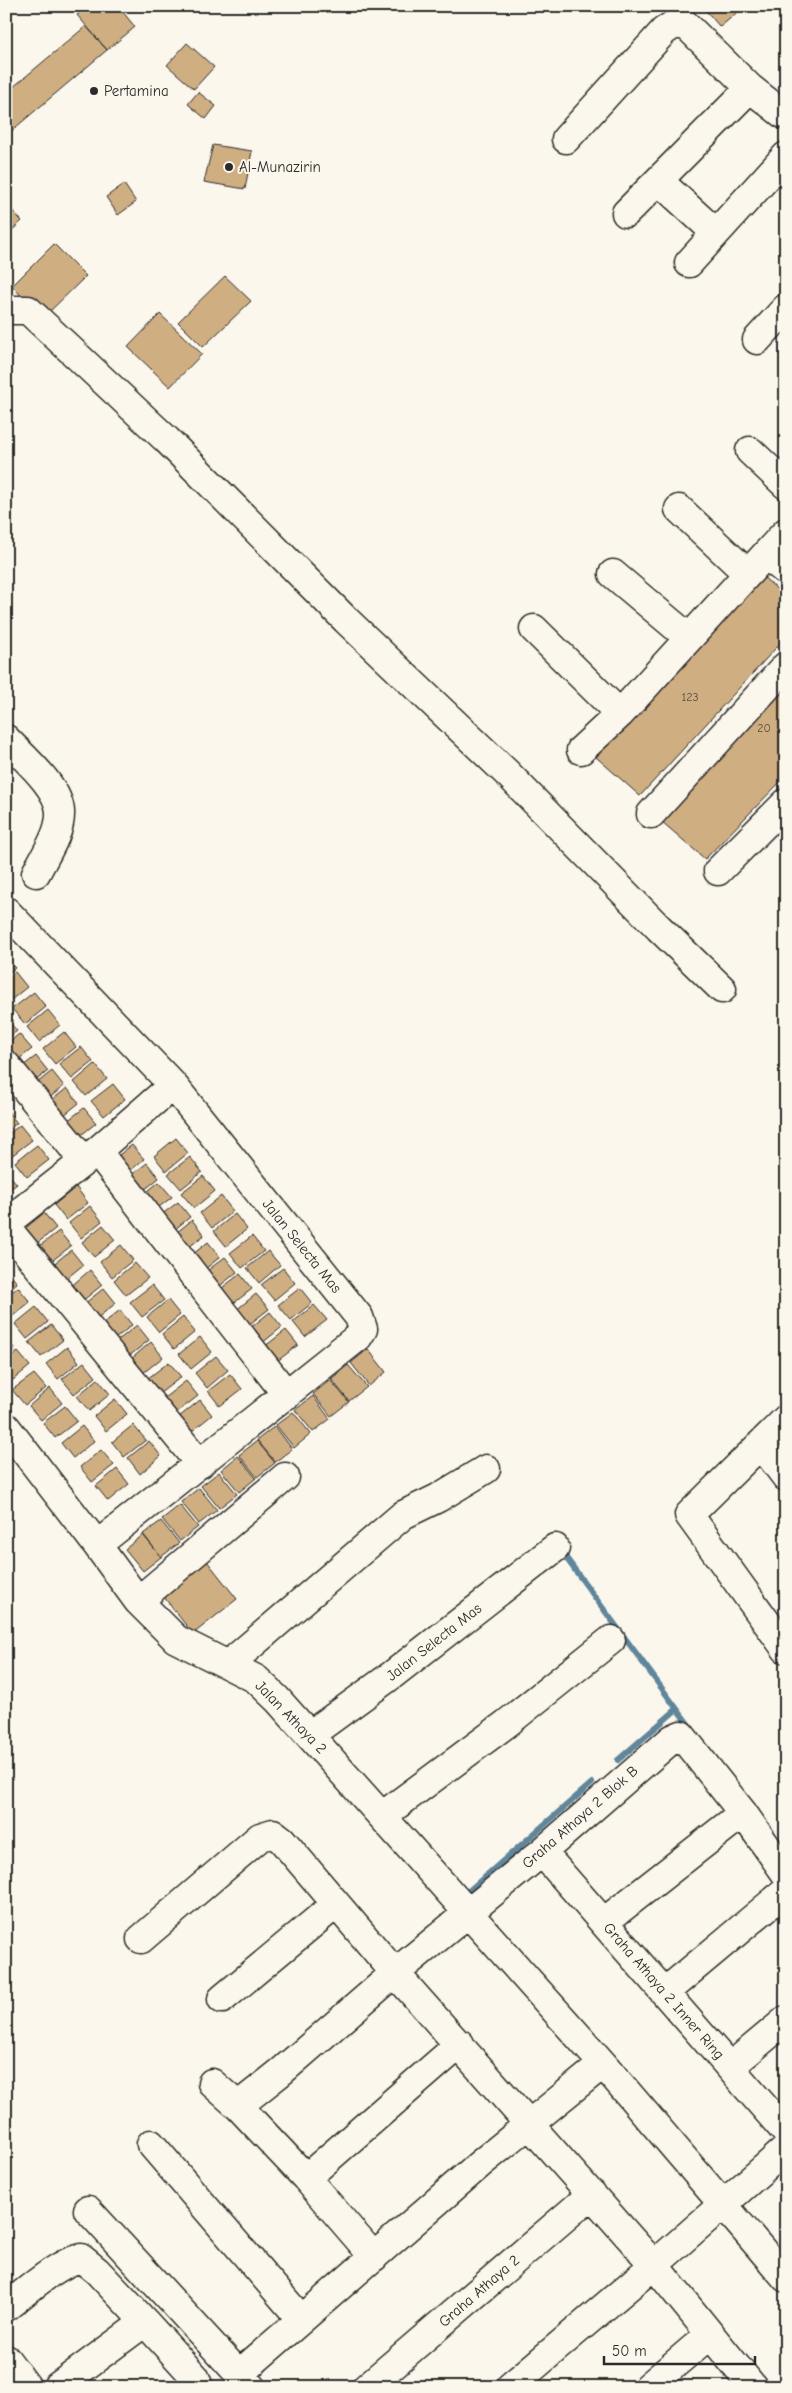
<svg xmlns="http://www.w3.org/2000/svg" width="792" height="2393" viewBox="0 0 792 2393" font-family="'Comic Neue',sans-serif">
  <rect width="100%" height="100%" fill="#fbf7ec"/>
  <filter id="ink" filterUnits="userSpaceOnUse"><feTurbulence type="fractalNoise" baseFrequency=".02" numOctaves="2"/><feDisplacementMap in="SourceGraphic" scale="10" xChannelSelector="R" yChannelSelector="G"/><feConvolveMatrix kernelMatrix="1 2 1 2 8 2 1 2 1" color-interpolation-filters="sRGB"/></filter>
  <g filter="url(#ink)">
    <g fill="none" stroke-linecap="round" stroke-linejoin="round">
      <path stroke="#61869b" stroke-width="6" d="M 561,1551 L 677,1709
        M 618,1760 L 677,1709 L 692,1729
        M 463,1896 L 592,1783"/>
    </g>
    <path fill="#cfae82" stroke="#2b2b2b" d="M 88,6 L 118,6 L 135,27 L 107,50 L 77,15 Z
      M 702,6 L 745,6 L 720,27 Z
      M 86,26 L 107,50 L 9,133 L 6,130 L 6,93 Z
      M 187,43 L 214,67 L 194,89 L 167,65 Z
      M 198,92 L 216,106 L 206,119 L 188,104 Z
      M 213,145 L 252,151 L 245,189 L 204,182 Z
      M 124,184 L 136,202 L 118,215 L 106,197 Z
      M 6,204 L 22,221 L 6,236 Z
      M 54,244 L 86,276 L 43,318 L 12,286 Z
      M 225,276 L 251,301 L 203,347 L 178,322 Z
      M 160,314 L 202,354 L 170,387 L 128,347 Z
      M 760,574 L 786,597 L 786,637 L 640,796 L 596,757 Z
      M 786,679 L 786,776 L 705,859 L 661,821 Z
      M 6,958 L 15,968 L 6,975 Z
      M 15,972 L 27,987 L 6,1004 L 6,979 Z
      M 34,992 L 46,1007 L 25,1024 L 12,1009 Z
      M 48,1010 L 60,1025 L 39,1042 L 27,1027 Z
      M 6,1018 L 17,1031 L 6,1040 Z
      M 64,1032 L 76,1047 L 55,1064 L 43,1049 Z
      M 19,1034 L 32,1049 L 10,1066 L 6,1061 L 6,1045 Z
      M 81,1047 L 93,1062 L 72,1079 L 59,1064 Z
      M 36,1056 L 48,1071 L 26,1088 L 14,1073 Z
      M 95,1064 L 107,1079 L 86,1096 L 74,1082 Z
      M 52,1071 L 64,1086 L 43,1103 L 31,1088 Z
      M 113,1084 L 125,1099 L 104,1116 L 91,1101 Z
      M 67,1088 L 79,1103 L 58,1120 L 46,1105 Z
      M 84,1108 L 96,1123 L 75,1140 L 62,1125 Z
      M 6,1109 L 17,1123 L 6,1131 Z
      M 20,1125 L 32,1140 L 10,1157 L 6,1152 L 6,1136 Z
      M 176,1138 L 188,1153 L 166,1171 L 154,1156 Z
      M 37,1145 L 49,1160 L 27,1177 L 15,1162 Z
      M 132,1145 L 144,1159 L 123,1177 L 111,1161 Z
      M 190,1157 L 202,1172 L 181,1189 L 168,1174 Z
      M 147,1163 L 159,1178 L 138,1195 L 125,1180 Z
      M 6,1171 L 17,1184 L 6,1192 Z
      M 203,1176 L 215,1191 L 194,1208 L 181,1193 Z
      M 159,1182 L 172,1197 L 150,1214 L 138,1199 Z
      M 76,1187 L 88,1203 L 66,1220 L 54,1205 Z
      M 221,1196 L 233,1211 L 212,1228 L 200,1213 Z
      M 178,1202 L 190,1217 L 169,1234 L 156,1219 Z
      M 90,1206 L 102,1221 L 81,1238 L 69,1223 Z
      M 44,1213 L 56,1228 L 35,1245 L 23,1230 Z
      M 235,1214 L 247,1229 L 226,1246 L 214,1231 Z
      M 192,1220 L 204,1235 L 183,1252 L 171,1237 Z
      M 103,1225 L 115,1240 L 94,1257 L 82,1242 Z
      M 59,1231 L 71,1246 L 49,1263 L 37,1248 Z
      M 252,1236 L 264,1251 L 242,1268 L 230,1253 Z
      M 208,1242 L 220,1257 L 199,1274 L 187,1259 Z
      M 121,1245 L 133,1260 L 112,1277 L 100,1262 Z
      M 71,1250 L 83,1265 L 62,1282 L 50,1267 Z
      M 268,1251 L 280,1265 L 259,1283 L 247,1268 Z
      M 225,1257 L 237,1272 L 216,1289 L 203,1274 Z
      M 135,1263 L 148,1278 L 126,1295 L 114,1280 Z
      M 283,1268 L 295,1283 L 274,1300 L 261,1285 Z
      M 6,1269 L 17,1283 L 6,1292 Z
      M 90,1270 L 102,1285 L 81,1302 L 69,1288 Z
      M 240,1274 L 252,1289 L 230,1306 L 218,1291 Z
      M 152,1285 L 164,1300 L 142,1317 L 130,1302 Z
      M 18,1287 L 30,1302 L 9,1319 L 6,1316 L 6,1297 Z
      M 104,1288 L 116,1303 L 95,1320 L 83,1305 Z
      M 300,1288 L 312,1303 L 291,1320 L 278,1305 Z
      M 256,1294 L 269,1309 L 247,1326 L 235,1311 Z
      M 168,1300 L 180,1315 L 159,1332 L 147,1317 Z
      M 314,1305 L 327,1320 L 305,1337 L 293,1322 Z
      M 36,1307 L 48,1322 L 27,1339 L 15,1324 Z
      M 120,1310 L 132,1325 L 111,1342 L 99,1327 Z
      M 270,1312 L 282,1327 L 261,1344 L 249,1329 Z
      M 183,1317 L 195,1332 L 174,1349 L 162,1334 Z
      M 51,1325 L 63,1340 L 41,1357 L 29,1342 Z
      M 137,1325 L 149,1340 L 128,1357 L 116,1342 Z
      M 286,1330 L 298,1345 L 276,1362 L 264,1347 Z
      M 200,1337 L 212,1352 L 191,1369 L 179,1354 Z
      M 6,1338 L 15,1349 L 6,1356 Z
      M 151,1342 L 163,1357 L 142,1374 L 130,1360 Z
      M 67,1347 L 79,1362 L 58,1379 L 46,1364 Z
      M 368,1349 L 386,1372 L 369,1386 L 351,1363 Z
      M 18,1352 L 30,1366 L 8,1384 L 6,1381 L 6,1361 Z
      M 216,1356 L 228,1370 L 207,1388 L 195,1373 Z
      M 84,1362 L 96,1377 L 74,1394 L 62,1379 Z
      M 169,1362 L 181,1377 L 159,1394 L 147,1379 Z
      M 348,1365 L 367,1387 L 349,1401 L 331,1379 Z
      M 34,1374 L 46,1388 L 25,1405 L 12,1390 Z
      M 230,1374 L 242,1389 L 220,1406 L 208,1391 Z
      M 98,1379 L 110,1394 L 89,1411 L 77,1396 Z
      M 330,1380 L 349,1402 L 331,1416 L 313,1394 Z
      M 186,1381 L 198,1396 L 176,1413 L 164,1398 Z
      M 50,1388 L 62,1403 L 41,1420 L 29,1406 Z
      M 313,1396 L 330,1419 L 313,1432 L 295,1410 Z
      M 115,1399 L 127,1414 L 106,1431 L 94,1416 Z
      M 200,1400 L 212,1415 L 191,1432 L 179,1417 Z
      M 65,1406 L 77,1421 L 55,1438 L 43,1423 Z
      M 293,1412 L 311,1434 L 294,1448 L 276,1425 Z
      M 133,1425 L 146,1440 L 124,1457 L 112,1442 Z
      M 82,1426 L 94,1441 L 73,1458 L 61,1443 Z
      M 275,1426 L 292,1449 L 275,1462 L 257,1440 Z
      M 149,1441 L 161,1456 L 140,1474 L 128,1458 Z
      M 257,1441 L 275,1463 L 257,1477 L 239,1455 Z
      M 101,1450 L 114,1465 L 92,1482 L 80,1467 Z
      M 238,1456 L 256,1478 L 239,1492 L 221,1470 Z
      M 117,1469 L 129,1484 L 108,1501 L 96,1486 Z
      M 219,1472 L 237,1494 L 219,1508 L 201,1486 Z
      M 199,1488 L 217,1510 L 199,1524 L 181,1502 Z
      M 180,1505 L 198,1527 L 180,1541 L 162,1519 Z
      M 161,1521 L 179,1543 L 161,1557 L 143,1534 Z
      M 143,1535 L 161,1557 L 143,1571 L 125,1549 Z
      M 203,1556 L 237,1599 L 193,1634 L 159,1591 Z"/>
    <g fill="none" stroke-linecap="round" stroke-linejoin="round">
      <defs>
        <path id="minor" d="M 566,139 L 664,31 L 673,25 L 685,24 L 750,88 L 783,114
          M 659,181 L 716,233
          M 626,213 L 750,88
          M 689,263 L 786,156
          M 6,310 L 28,310 L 167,440 L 346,620 L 508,774 L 659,928 L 722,989
          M 757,340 L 786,308
          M 750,451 L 786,485
          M 679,509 L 747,573
          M 766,555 L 786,571
          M 613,574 L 689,638
          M 534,629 L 620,714
          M 6,739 C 23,757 59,787 60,812 C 61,833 45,855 36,873
          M 581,750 L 620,714 L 786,532
          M 651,814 L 786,666
          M 718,871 L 786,803
          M 6,911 L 173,1085 L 97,1151 L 6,1223
          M 6,1065 L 84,1161
          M 97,1151 L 287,1395
          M 6,1227 L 200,1464
          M 786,1419 L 689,1515 L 786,1649
          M 6,1427 L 97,1545 L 138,1601 L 176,1639 L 256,1679 L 277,1699 L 603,2064 L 786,2278
          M 761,1444 L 786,1477
          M 97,1545 L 358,1337 L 363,1329 L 359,1317 L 173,1085
          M 138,1601 L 285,1477
          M 229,1664 L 403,1515 L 438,1498 L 486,1469
          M 311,1734 L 392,1675 L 555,1548
          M 382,1816 L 506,1724 L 611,1640
          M 542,1852 L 786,2132
          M 604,1922 L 743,1813
          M 141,1939 L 260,1837 L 273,1833 L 282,1840 L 395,1973 L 542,1852 L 672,1739 L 681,1735 L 743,1813 L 786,1874
          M 665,1992 L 786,1891
          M 222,1999 L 336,1904
          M 730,2067 L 786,2020
          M 212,2083 L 238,2106
          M 151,2144 L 301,2319
          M 306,2178 L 460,2044
          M 88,2210 L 251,2387
          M 374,2257 L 306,2178 L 238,2106 L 282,2071 L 395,1973 L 654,2265 L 753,2387
          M 6,2307 C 26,2292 57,2263 81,2258 L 97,2271 L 145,2322
          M 6,2359 L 27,2387
          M 239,2374 L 480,2164 L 603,2064
          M 57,2387 L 145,2322 L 195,2377 L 199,2387
          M 367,2387 L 592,2194
          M 510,2387 L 654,2265 L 786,2149
          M 648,2387 L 709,2335"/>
      </defs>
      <use href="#minor" stroke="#2b2b2b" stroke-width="31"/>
      <use href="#minor" stroke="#fbf7ec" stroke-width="28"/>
    </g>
  </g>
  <g fill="#2b2b2b" stroke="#fbf7ec" stroke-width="2">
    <circle cx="94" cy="91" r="5"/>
    <circle cx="229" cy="167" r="5"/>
  </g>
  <g text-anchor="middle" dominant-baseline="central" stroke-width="4" stroke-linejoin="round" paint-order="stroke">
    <g font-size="12" fill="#544c41">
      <text x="690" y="697">123</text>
      <text x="764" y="728">20</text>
    </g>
    <g font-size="15" fill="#2b2b2b" stroke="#fbf7ec" text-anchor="start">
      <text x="104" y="91">Pertamina</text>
      <text x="239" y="167">Al-Munazirin</text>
    </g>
    <g font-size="15" fill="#2b2b2b" stroke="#fbf7ec">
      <text transform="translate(302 1246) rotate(51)">Jalan Selecta Mas</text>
      <text transform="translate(434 1642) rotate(-38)">Jalan Selecta Mas</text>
      <text transform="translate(291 1717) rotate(46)">Jalan Athaya 2</text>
      <text transform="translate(580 1817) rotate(-41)">Graha Athaya 2 Blok B</text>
      <text transform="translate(664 1991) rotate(49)">Graha Athaya 2 Inner Ring</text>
      <text transform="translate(479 2291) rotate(-41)">Graha Athaya 2</text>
    </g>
  </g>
  <rect width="792" height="2393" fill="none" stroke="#fbf7ec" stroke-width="25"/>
  <rect x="12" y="12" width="767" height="2368" fill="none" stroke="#2b2b2b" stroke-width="2" filter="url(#ink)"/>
  <path d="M604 2356v8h151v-8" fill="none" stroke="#2b2b2b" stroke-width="2.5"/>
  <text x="612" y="2356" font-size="15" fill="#2b2b2b" stroke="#fbf7ec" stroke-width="4" paint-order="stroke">50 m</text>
</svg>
